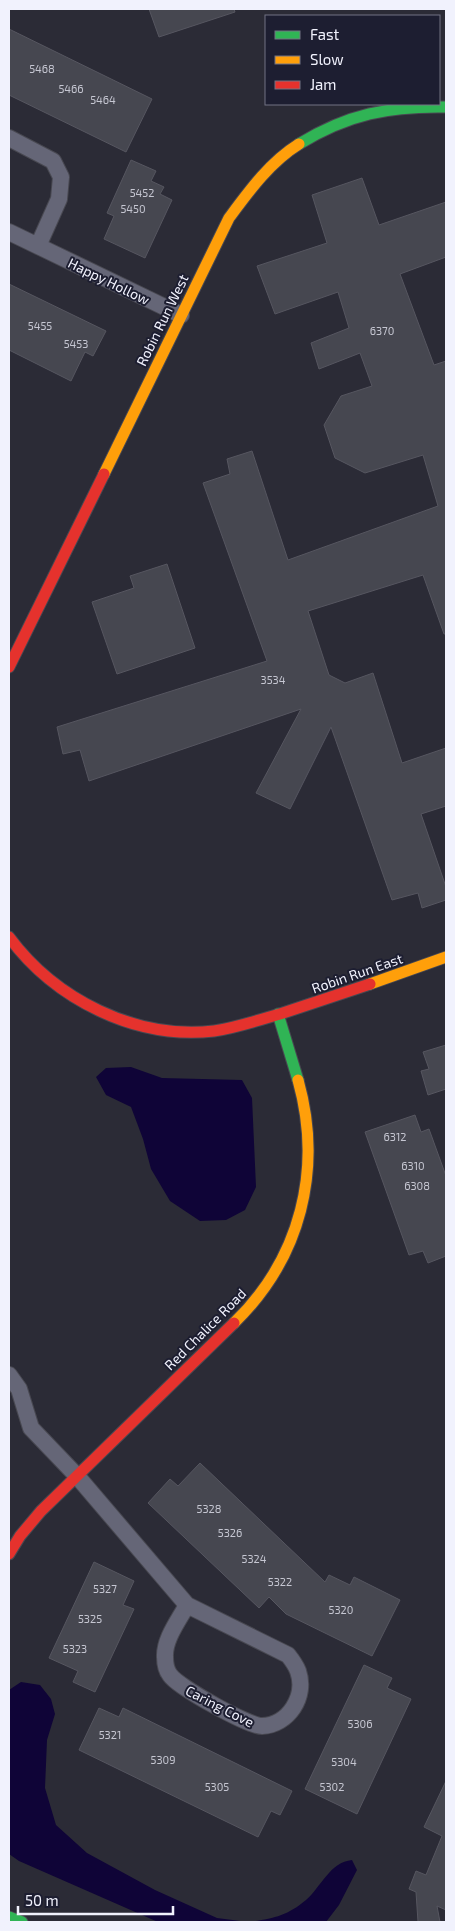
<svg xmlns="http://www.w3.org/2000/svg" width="455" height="1931" viewBox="0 0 455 1931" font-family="'Exo 2',sans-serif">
  <rect width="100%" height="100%" fill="#2b2b36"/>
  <path fill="#0f0437" d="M 131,1067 L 162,1078 L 242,1080 L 252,1098 L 256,1187 L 245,1210 L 226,1220 L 200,1221 L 170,1201 L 151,1169 L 143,1139 L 131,1107 L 106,1095 L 96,1077 L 106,1068 Z
    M 21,1682 L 40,1685 L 51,1699 L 55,1714 L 47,1740 L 45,1788 L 56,1825 L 87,1853 L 155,1890 L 217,1918 L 248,1922 L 158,1922 L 19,1861 L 9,1854 L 9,1690 Z
    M 352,1860 L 357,1870 L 339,1905 L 326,1922 L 248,1922 C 272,1919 287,1916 306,1900 C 321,1887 330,1862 352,1860 Z"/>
  <path fill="#464750" stroke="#565660" d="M 149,9 L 234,9 L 235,12 L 159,37 Z
    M 9,29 L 152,99 L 126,152 L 9,95 Z
    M 131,160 L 156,171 L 151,181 L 164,187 L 160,194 L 172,200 L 145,258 L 104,239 L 114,216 L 107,213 Z
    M 362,178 L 379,225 L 446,202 L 446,257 L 400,274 L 434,365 L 446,361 L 446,634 L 444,634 L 423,575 L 308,611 L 329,675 L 345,683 L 373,673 L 402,763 L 446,748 L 446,806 L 421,814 L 446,887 L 446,900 L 422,908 L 418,893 L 392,900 L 331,727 L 290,809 L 256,793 L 301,709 L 89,781 L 80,750 L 63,754 L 57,727 L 267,661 L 203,483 L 230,474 L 227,459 L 252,451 L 288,560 L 438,506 L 423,455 L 365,473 L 335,458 L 324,425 L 341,396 L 372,386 L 360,353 L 319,369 L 311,343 L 349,328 L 338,292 L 275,314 L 257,266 L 327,243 L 312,195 Z
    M 9,284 L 106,331 L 93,356 L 85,352 L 71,381 L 9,350 Z
    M 167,564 L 195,648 L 117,674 L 92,602 L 134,588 L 130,576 Z
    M 446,1045 L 446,1089 L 428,1095 L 421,1071 L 429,1069 L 423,1052 Z
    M 415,1115 L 421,1132 L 429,1129 L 446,1176 L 446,1256 L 428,1263 L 423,1251 L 409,1255 L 365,1132 Z
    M 200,1463 L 325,1582 L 329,1575 L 350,1585 L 354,1577 L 400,1600 L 372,1656 L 286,1614 L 269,1597 L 259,1608 L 148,1503 L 170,1479 L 178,1486 Z
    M 94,1562 L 134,1581 L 123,1605 L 134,1609 L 95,1692 L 73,1682 L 78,1671 L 49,1658 Z
    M 364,1665 L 392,1678 L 387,1688 L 411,1699 L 357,1814 L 305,1789 Z
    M 99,1708 L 119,1717 L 123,1708 L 292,1791 L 280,1815 L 271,1811 L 258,1837 L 79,1750 Z
    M 446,1781 L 446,1910 L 437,1906 L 440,1922 L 418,1922 L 416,1892 L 409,1889 L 416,1871 L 426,1875 L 442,1836 L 424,1827 Z"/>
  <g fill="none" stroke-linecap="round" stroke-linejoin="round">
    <defs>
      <path id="street" d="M 9,138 L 53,161 L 61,177 L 59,199 L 38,246 L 9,232
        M 38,246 L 181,315
        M 9,1375 L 19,1389 L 31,1428 L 77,1476 L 187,1605
        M 187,1605 L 288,1655 C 292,1660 296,1666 298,1671 C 307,1697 288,1725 262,1726 C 248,1726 178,1687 170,1675 C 166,1670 165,1663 165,1657 C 164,1639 179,1620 187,1605 Z"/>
      <path id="fast" d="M 299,144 C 348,114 389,106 446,107
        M 278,1014 L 298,1080
        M 9,1917 L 22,1922"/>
      <path id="slow" d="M 104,474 L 229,218 C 249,191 270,162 299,144
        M 370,984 L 446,957
        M 234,1323 C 301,1258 323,1169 298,1080"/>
      <path id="jam" d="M 9,667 L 104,474
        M 9,937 C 55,999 135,1040 214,1031 C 236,1028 258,1020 280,1014 C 310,1004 340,994 370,984
        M 9,1554 L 20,1536 L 41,1511 L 234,1323"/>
    </defs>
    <use href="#street" stroke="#484851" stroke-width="18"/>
    <use href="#fast" stroke="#484851" stroke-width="13"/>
    <use href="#slow" stroke="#484851" stroke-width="13"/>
    <use href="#jam" stroke="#484851" stroke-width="13"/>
    <use href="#street" stroke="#656677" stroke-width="16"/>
    <use href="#fast" stroke="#30b455" stroke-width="11"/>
    <use href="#slow" stroke="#ff9f0a" stroke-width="11"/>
    <use href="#jam" stroke="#e5322d" stroke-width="11"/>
  </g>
  <g text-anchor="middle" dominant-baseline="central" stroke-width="4" stroke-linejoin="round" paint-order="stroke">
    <g font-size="11" fill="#c6c7d2">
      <text x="42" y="68">5468</text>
      <text x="71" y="88">5466</text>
      <text x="103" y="99">5464</text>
      <text x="142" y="192">5452</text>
      <text x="133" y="208">5450</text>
      <text x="40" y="325">5455</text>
      <text x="382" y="330">6370</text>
      <text x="76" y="343">5453</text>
      <text x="273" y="679">3534</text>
      <text x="395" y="1136">6312</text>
      <text x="413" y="1165">6310</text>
      <text x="417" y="1185">6308</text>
      <text x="209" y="1508">5328</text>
      <text x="230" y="1532">5326</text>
      <text x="254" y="1558">5324</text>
      <text x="280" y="1581">5322</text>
      <text x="105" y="1588">5327</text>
      <text x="341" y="1609">5320</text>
      <text x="90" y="1618">5325</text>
      <text x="75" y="1648">5323</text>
      <text x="360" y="1723">5306</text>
      <text x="110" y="1734">5321</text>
      <text x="163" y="1759">5309</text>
      <text x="344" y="1761">5304</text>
      <text x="217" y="1786">5305</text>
      <text x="332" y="1786">5302</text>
    </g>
    <g font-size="14" fill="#f1f2fd" stroke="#1d1e31">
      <text transform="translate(109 281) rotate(26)">Happy Hollow</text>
      <text transform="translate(162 320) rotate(-64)">Robin Run West</text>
      <text transform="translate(357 973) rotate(-19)">Robin Run East</text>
      <text transform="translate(205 1329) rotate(-45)">Red Chalice Road</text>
      <text transform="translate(220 1706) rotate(27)">Caring Cove</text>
    </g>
  </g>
  <rect width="455" height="1931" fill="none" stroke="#f1f2fd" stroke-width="20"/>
  <rect x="265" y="15" width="175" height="90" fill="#1d1e31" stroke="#727383"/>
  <rect x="275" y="31" width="25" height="8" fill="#30b455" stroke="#727383"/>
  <text x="310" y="40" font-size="15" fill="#f1f2fd">Fast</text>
  <rect x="275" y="56" width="25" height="8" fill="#ff9f0a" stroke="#727383"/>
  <text x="310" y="65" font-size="15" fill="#f1f2fd">Slow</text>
  <rect x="275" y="81" width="25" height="8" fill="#e5322d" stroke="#727383"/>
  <text x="310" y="90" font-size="15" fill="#f1f2fd">Jam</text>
  <path d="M18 1906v8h155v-8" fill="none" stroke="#f1f2fd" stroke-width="2.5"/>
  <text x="25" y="1906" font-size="15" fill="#f1f2fd" stroke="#1d1e31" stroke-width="4" paint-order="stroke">50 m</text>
</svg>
